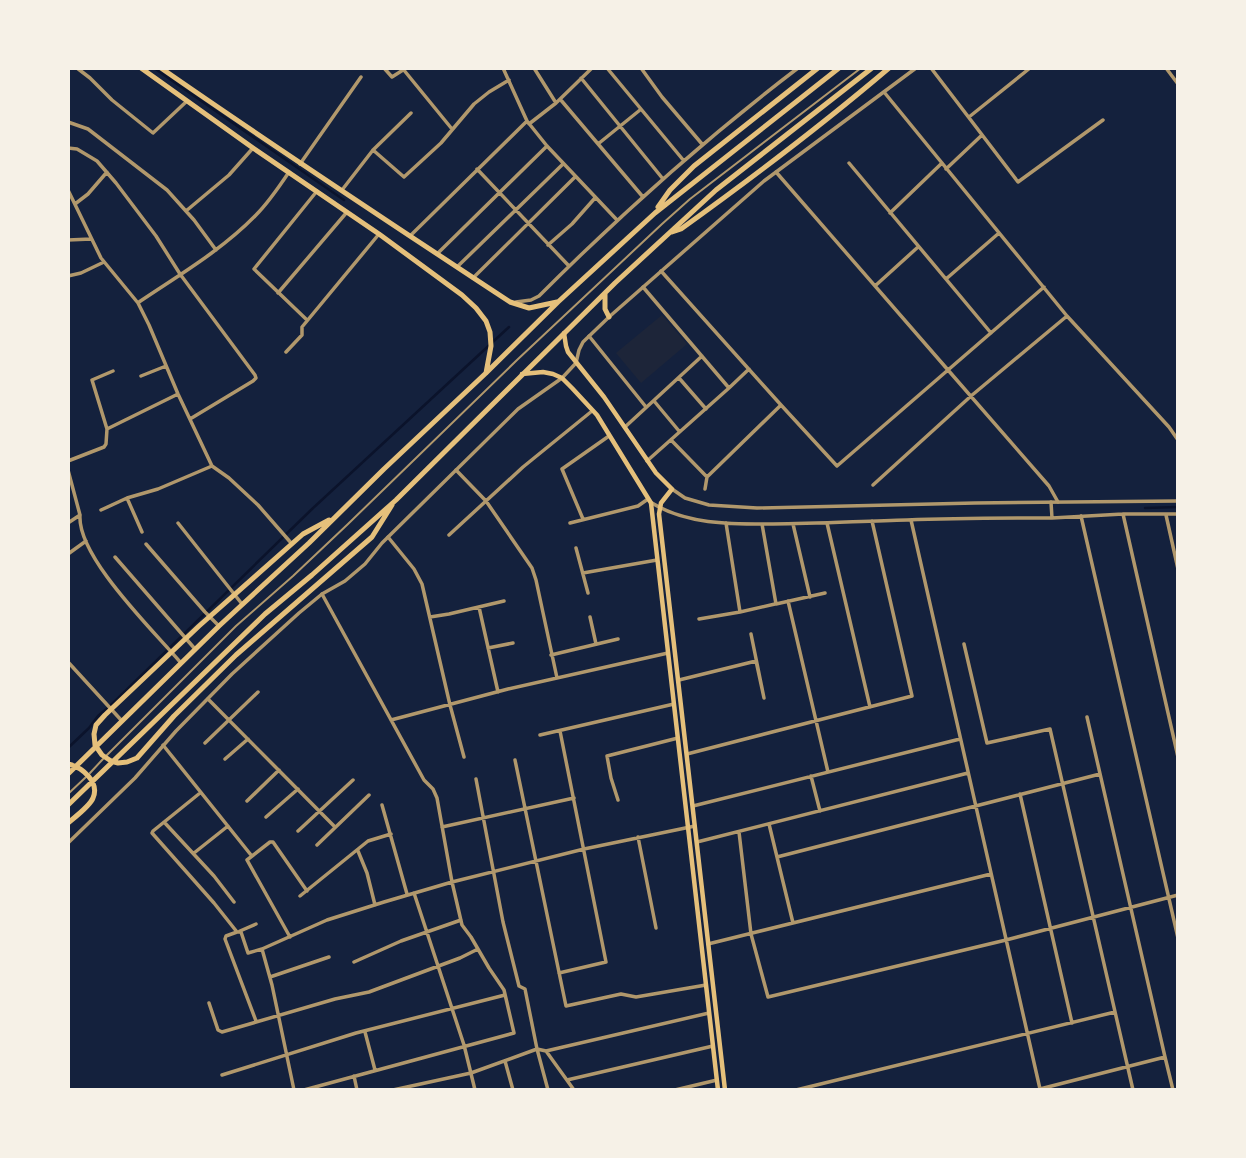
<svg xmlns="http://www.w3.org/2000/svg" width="1246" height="1158" viewBox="0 0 1246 1158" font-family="Inter,sans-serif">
  <rect width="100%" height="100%" fill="#14213d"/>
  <path fill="#1d2539" d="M 662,315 L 687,344 L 641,383 L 616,353 Z"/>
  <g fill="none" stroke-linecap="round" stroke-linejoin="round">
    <path stroke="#0b132b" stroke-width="2.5" d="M 154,68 L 344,200
      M 1145,508 L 1178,507
      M 68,748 L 89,728 L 98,716 L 110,706 L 311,510 L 509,327"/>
    <path stroke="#b1986c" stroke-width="2" d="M 107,755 L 236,626 L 293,576 L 348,524 L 517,360 L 662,224 L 690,199 L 861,68
      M 90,773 L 103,759
      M 68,794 L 86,777"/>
    <path stroke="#b1986c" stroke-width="3.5" d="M 77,68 L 90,78 L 112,100 L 153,133 L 187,101
      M 384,68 L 392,77 L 403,70
      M 503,68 L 527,121 L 547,146 L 617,220
      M 534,68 L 556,103
      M 607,68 L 684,161
      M 641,68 L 662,97 L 702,144
      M 931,68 L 1018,182 L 1103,120
      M 1166,68 L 1178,84
      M 403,69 L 452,129
      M 581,78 L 663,179
      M 560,99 L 643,197
      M 969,117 L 1030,68
      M 68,122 L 88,129 L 167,190 L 194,220 L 216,250
      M 529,124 L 556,103 L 592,68
      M 598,144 L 640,110
      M 68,148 L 77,149 L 97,161 L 116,183 L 156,236 L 180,274 L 255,375 L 256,378 L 253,381 L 190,419
      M 373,150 L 404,177 L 441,143 L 474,104 L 489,92 L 509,80
      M 849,163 L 991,333
      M 300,164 L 361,77
      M 477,169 L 569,266
      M 946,169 L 982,135
      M 68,190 L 101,258 L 138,303 L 149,325 L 178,394 L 212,466 L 229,478 L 258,505 L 292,544
      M 342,190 L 373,150 L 411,113
      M 75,204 L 88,194 L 107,172
      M 186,211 L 229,175 L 253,148
      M 890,213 L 942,163
      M 410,236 L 527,121
      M 68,240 L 91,239
      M 548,245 L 572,224 L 595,198
      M 437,254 L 547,146
      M 457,267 L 563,164
      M 661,271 L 781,405
      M 68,276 L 81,273 L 104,262
      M 473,278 L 575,177
      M 946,279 L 999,233
      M 875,286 L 918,247
      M 643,287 L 729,388 L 647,461
      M 1044,287 L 948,370 L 1049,486 L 1058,502
      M 278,293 L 347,212
      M 139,302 C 179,275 222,250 256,215 C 269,202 279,187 289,172
      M 516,302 L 531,300 L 539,296 C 621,214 706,138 798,68
      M 1067,316 L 1169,427 L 1178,440
      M 307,320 L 254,269 L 317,191
      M 589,336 L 646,407
      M 286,352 L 302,335 L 302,327 L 379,234
      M 141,376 L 166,366
      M 679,378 L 706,409
      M 729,388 L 749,369
      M 654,401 L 679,431
      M 625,427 L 702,356
      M 107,429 L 92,380 L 113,371
      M 671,440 L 707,477 L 781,405 L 837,466 L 948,370 L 776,172
      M 68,461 L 104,447 L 106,444 L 107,429 L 178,394
      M 68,470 L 80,515 C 77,557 154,631 181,663
      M 456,470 L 486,501 L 532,568 L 536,580 L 557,678
      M 873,485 L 971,396 L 1067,316 L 884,92
      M 705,489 L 707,477
      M 127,498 L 142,532
      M 1051,502 L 1052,518 L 1123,514 L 1178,514
      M 652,503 C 687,525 733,524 773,524 C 817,524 862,521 907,520 C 955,518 1004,518 1052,518
      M 101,510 L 127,498 L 158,489 L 212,466
      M 1123,514 L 1178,757
      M 1166,515 L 1178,569
      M 1081,516 L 1178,938
      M 583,519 L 562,469 L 609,436
      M 911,520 L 1040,1089
      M 68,523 L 80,515
      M 178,523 L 242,604
      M 570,523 L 638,506 L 648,499
      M 827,523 L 870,707
      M 762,524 L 776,604 L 825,593
      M 793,524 L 810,597
      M 449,535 L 523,467 L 592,411
      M 388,537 L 414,569 L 422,584 L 450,705 L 464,757
      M 146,544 L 205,612 L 219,626
      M 576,548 L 588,593
      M 68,554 L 86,541
      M 115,557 L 195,649
      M 583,573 L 657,560
      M 788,601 L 828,772
      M 479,607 L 498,692
      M 740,612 L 775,604
      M 430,617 L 449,614 L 504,601
      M 590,617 L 596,644
      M 699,619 L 740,612 L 726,523
      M 964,644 L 987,743 L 1050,729 L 1133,1090
      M 488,648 L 513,643
      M 551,655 L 618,639
      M 68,662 L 122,721
      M 679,680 L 756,661 L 764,698 L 751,634
      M 208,699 L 335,827
      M 1087,717 L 1165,1057
      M 391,720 L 508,689 L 668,653
      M 540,735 L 674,704
      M 205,743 L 258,692
      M 163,745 L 251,855
      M 687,754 L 912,696 L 872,521
      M 225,759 L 248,739
      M 515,760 L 566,1006 L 621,994 L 636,997 L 706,985
      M 811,776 L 820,811
      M 476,779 L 503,922 L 519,986 L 525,989 L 537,1049 L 548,1090
      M 200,793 L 153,831 L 152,833 L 214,903 L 237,932 L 226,936 L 225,939 L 256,1021
      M 1020,794 L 1072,1023
      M 618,800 L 611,778 L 607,756 L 678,738
      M 247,801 L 279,770
      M 382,805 L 407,894
      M 693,806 L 960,739
      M 266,817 L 298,789
      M 164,822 L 214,876 L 234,902
      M 769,824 L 793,923
      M 442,827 L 574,798
      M 298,831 L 353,780
      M 739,832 L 751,934 L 768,997 L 1006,940 L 1178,895
      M 638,837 L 656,928
      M 697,842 L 968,773
      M 317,845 L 369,795
      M 358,851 L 367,873 L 375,905
      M 194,853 L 228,826
      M 777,857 L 1100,774
      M 414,893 L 464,1045 L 475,1090
      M 300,896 L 368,841 L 391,834
      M 240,931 L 256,924
      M 237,932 L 241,932 L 248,953 L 262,949 L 272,985 L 294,1090
      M 290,937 L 247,860 L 270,842 L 273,842 L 307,891
      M 708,944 L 991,874
      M 262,949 L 327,920 L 384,902 L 452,882 L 584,849 L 695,826
      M 354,962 L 401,941 L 461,920
      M 559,973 L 606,962 L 560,731
      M 270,977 L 329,957
      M 209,1003 L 218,1030 L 222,1032 L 335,999 L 369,992 L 460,958 L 478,949
      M 365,1032 L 375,1070
      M 546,1051 L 709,1013
      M 505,1061 L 513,1090
      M 222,1075 L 356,1033 L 505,995
      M 354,1076 L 357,1090
      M 567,1080 L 713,1046
      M 304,1090 L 514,1033 L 504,990 L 489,968 L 471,937 L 462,925 L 452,882 L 437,798 L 433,789 L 424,780 L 322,594
      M 393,1090 L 471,1073 L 537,1049 L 546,1051 L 574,1090
      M 675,1090 L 717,1080
      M 796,1090 L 1115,1012
      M 1036,1090 L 1165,1057 L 1173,1090"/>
    <path stroke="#b1986c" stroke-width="3.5" d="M 672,489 L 685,498 L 709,505 L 757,508 L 975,503 L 1178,501
      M 68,843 L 135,778 L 176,731 L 232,674 L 299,613 L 322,594 L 345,581 L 365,564 L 382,543 L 518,409 L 562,378 L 576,363 L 579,350 L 583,342 L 609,317 L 764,181 L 916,68"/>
    <path stroke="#e5c07b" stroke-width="4.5" d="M 564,333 L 566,346 L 568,352 L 604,397 L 656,473 L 672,489 L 661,503 L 659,514 L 725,1090
      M 522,374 L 543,372 L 553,374 L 562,378 L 572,388 L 597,415 L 651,503 L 718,1090"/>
    <path stroke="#e5c07b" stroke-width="5" d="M 141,68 L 253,148 L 379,234 L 462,295 L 476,308 L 486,321 L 490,332 L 491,346 L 486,373
      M 161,68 C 276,148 393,225 510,302 L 529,308 L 557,302
      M 658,207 L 670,190 L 694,166 L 818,68
      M 672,232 L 681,229 C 752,178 822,125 889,68
      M 605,293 L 605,309 L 609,317
      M 329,520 L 303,534 L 199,626 L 105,715 L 96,725 L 94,734 L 95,745 L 102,755 L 111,761 L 118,763 L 127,762 L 137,758 L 174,716 L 236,655 L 372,537 L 392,505
      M 68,764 C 82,767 100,782 93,798 C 90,806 75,817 68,823
      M 68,774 L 219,626 L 309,543 L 384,469 L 486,373 L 558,302 L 655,213 L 839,68
      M 68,805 L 265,614 L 312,575 L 396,500 L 615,283 L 716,190 L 872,68"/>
  </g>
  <rect width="1246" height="1158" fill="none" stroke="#f6f1e7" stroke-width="140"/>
</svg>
